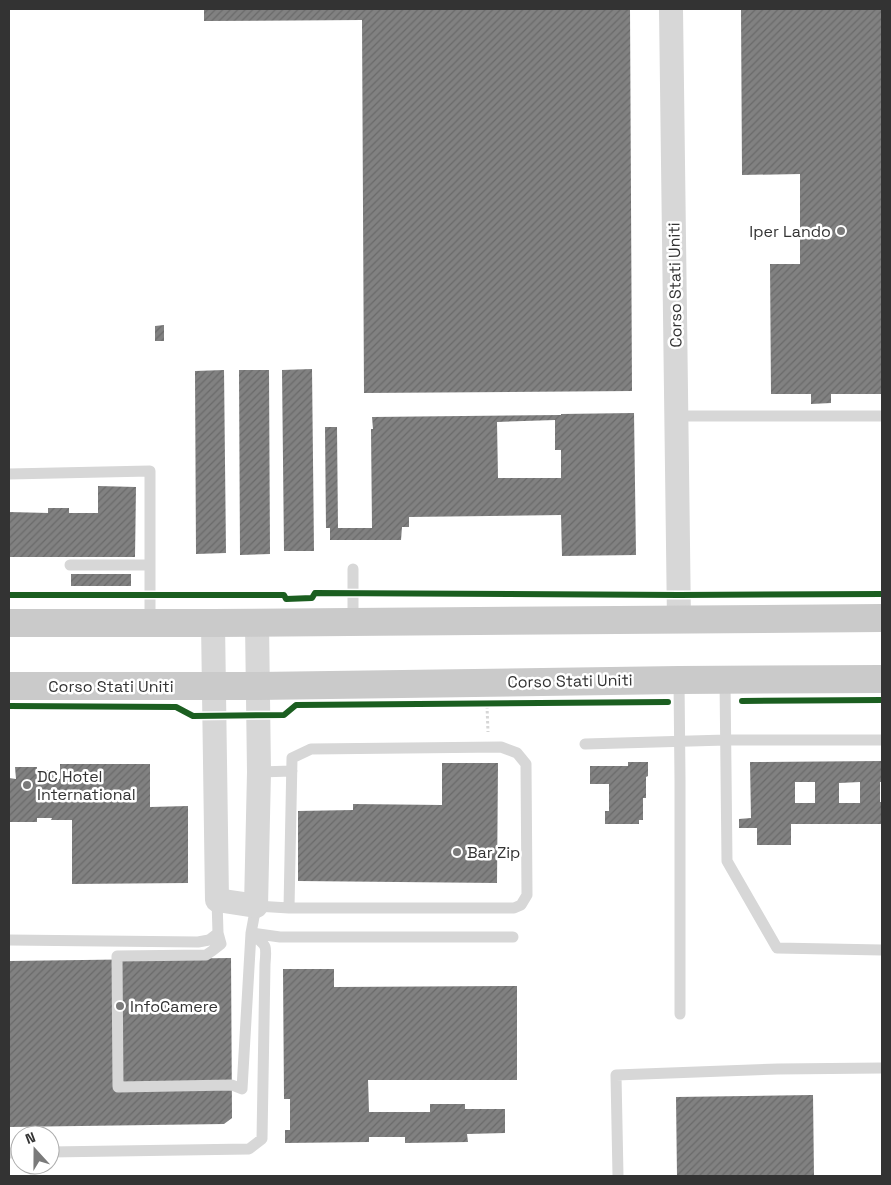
<svg xmlns="http://www.w3.org/2000/svg" width="891" height="1185" viewBox="0 0 891 1185" font-family="'Space Grotesk',sans-serif">
  <defs>
    <pattern id="building-hatch" width="6" height="6" patternUnits="userSpaceOnUse" patternTransform="scale(1.25)"><rect width="6" height="6" fill="#818181"/><path d="M-1 1l2-2M0 6l6-6M5 7l2-2" fill="none" stroke="#6a6a6a"/></pattern>
  </defs>
  <rect width="100%" height="100%" fill="#fff"/>
  <path fill="url(#building-hatch)" fill-rule="evenodd" d="M 204,9 L 630,9 L 632,391 L 364,393 L 362,20 L 204,21 Z
    M 741,9 L 882,9 L 882,394 L 831,394 L 831,403 L 811,404 L 811,394 L 771,394 L 770,264 L 800,264 L 800,174 L 742,175 Z
    M 164,325 L 164,341 L 155,341 L 155,326 Z
    M 312,369 L 314,551 L 284,551 L 282,370 Z
    M 224,370 L 226,553 L 196,554 L 195,371 Z
    M 239,370 L 269,370 L 270,554 L 240,555 Z
    M 634,413 L 636,555 L 562,556 L 561,515 L 409,517 L 409,527 L 402,527 L 401,540 L 330,540 L 330,528 L 326,528 L 325,427 L 337,427 L 338,528 L 372,528 L 371,429 L 373,429 L 372,417 L 561,415 L 561,414 ZM 555,420 L 555,450 L 561,450 L 561,478 L 498,478 L 497,422 Z
    M 98,486 L 136,487 L 135,557 L 9,557 L 9,512 L 48,513 L 48,508 L 69,508 L 69,513 L 98,513 Z
    M 71,574 L 131,574 L 131,586 L 71,586 Z
    M 882,761 L 882,782 L 880,782 L 880,802 L 882,802 L 882,824 L 791,824 L 791,845 L 757,845 L 757,828 L 739,828 L 739,819 L 751,818 L 750,762 ZM 795,782 L 815,782 L 815,803 L 795,803 ZM 860,782 L 860,803 L 839,803 L 839,783 Z
    M 628,762 L 648,762 L 648,776 L 646,777 L 646,798 L 643,798 L 643,820 L 639,820 L 639,824 L 605,824 L 605,811 L 609,811 L 609,784 L 590,784 L 590,766 L 628,766 Z
    M 442,763 L 498,763 L 497,883 L 298,881 L 298,811 L 353,810 L 353,804 L 442,805 Z
    M 60,764 L 150,764 L 150,807 L 188,806 L 188,883 L 72,884 L 72,820 L 51,820 L 52,818 L 37,818 L 37,822 L 9,822 L 9,778 L 16,779 L 15,767 L 37,767 L 37,779 L 42,779 L 42,770 L 54,770 L 54,779 L 60,779 Z
    M 231,958 L 232,1118 L 224,1124 L 9,1127 L 9,961 Z
    M 283,969 L 334,969 L 334,987 L 517,986 L 517,1080 L 368,1080 L 369,1112 L 430,1112 L 430,1104 L 465,1104 L 465,1109 L 505,1109 L 505,1133 L 467,1134 L 468,1142 L 405,1143 L 405,1137 L 369,1137 L 369,1142 L 285,1143 L 285,1130 L 290,1130 L 290,1099 L 284,1099 Z
    M 813,1095 L 814,1176 L 677,1176 L 676,1097 Z"/>
  <g fill="none" stroke-linecap="round" stroke-linejoin="round">
    <path stroke="#d6d6d6" stroke-width="3" stroke-dasharray="2.5 2.5" stroke-linecap="butt" d="M 487,706 L 488,732"/>
    <path stroke="#d7d7d7" stroke-width="11" d="M 676,416 L 882,416
      M 9,474 L 150,471 L 150,623
      M 70,565 L 150,565
      M 353,622 L 353,569
      M 679,680 L 680,780 L 680,1014
      M 725,680 L 727,861 L 777,948 L 882,950
      M 585,744 L 726,740 L 882,740
      M 259,772 L 292,771
      M 218,933 L 221,944 L 212,951 L 206,955 L 117,956 L 118,1087 L 232,1085 L 242,1089 L 251,933 L 256,906 L 289,908 L 514,908 L 521,905 L 527,895 L 526,764 L 517,753 L 501,747 L 311,749 L 292,758 L 289,908
      M 251,933 L 280,937 L 513,937
      M 9,940 L 198,942 L 209,940 L 218,933 L 217,900
      M 50,1152 L 249,1149 L 262,1139 L 265,964 C 267,943 266,946 251,933
      M 9,1153 L 20,1153
      M 618,1176 L 616,1075 L 778,1069 L 882,1068"/>
    <path stroke="#d7d7d7" stroke-width="24" d="M 671,9 L 679,621
      M 213,623 L 217,900 L 256,906 L 259,772 L 257,623"/>
    <path stroke="#cacaca" stroke-width="28" d="M 9,623 L 213,623 L 882,618
      M 9,686 L 258,686 L 679,680 L 882,679"/>
    <defs>
      <path id="cycleway" d="M 9,595 L 284,595 L 286,599 L 312,598 L 315,593 L 679,595 L 882,594
        M 742,701 L 882,700
        M 9,706 L 176,707 L 193,716 L 284,715 L 296,705 L 668,702"/>
    </defs>
    <use href="#cycleway" stroke="#fff" stroke-width="9"/>
    <use href="#cycleway" stroke="#1b5e20" stroke-width="6"/>
  </g>
  <g fill="#7a7a7a" stroke="#fff" stroke-width="2">
    <circle cx="841" cy="231" r="5"/>
    <circle cx="27" cy="785" r="5"/>
    <circle cx="457" cy="852" r="5"/>
    <circle cx="120" cy="1006" r="5"/>
  </g>
  <g text-anchor="middle" dominant-baseline="central" stroke-width="5" stroke-linejoin="round" paint-order="stroke">
    <g font-size="16" fill="#333" stroke="#fff" text-anchor="start">
      <text x="831" y="231" text-anchor="end">Iper Lando</text>
      <text x="37" y="776">DC Hotel<tspan x="37" dy="18">International</tspan></text>
      <text x="467" y="852">Bar Zip</text>
      <text x="130" y="1006">InfoCamere</text>
    </g>
    <g font-size="16" fill="#333" stroke="#fff">
      <text transform="translate(675 285) rotate(-91)">Corso Stati Uniti</text>
      <text transform="translate(570 681) rotate(-1)">Corso Stati Uniti</text>
      <text x="111" y="686">Corso Stati Uniti</text>
    </g>
  </g>
  <rect width="891" height="1185" fill="none" stroke="#333333" stroke-width="20"/>
  <g transform="translate(35 1150) rotate(339)"><circle r="24" fill="#ffffff" stroke="#adadad"/>
  <path d="M0-4L9 19L0 12L-9 19Z" fill="#7a7a7a"/>
  <text y="-8" font-size="14" font-weight="bold" text-anchor="middle" fill="#333333">N</text>
  </g>
</svg>
